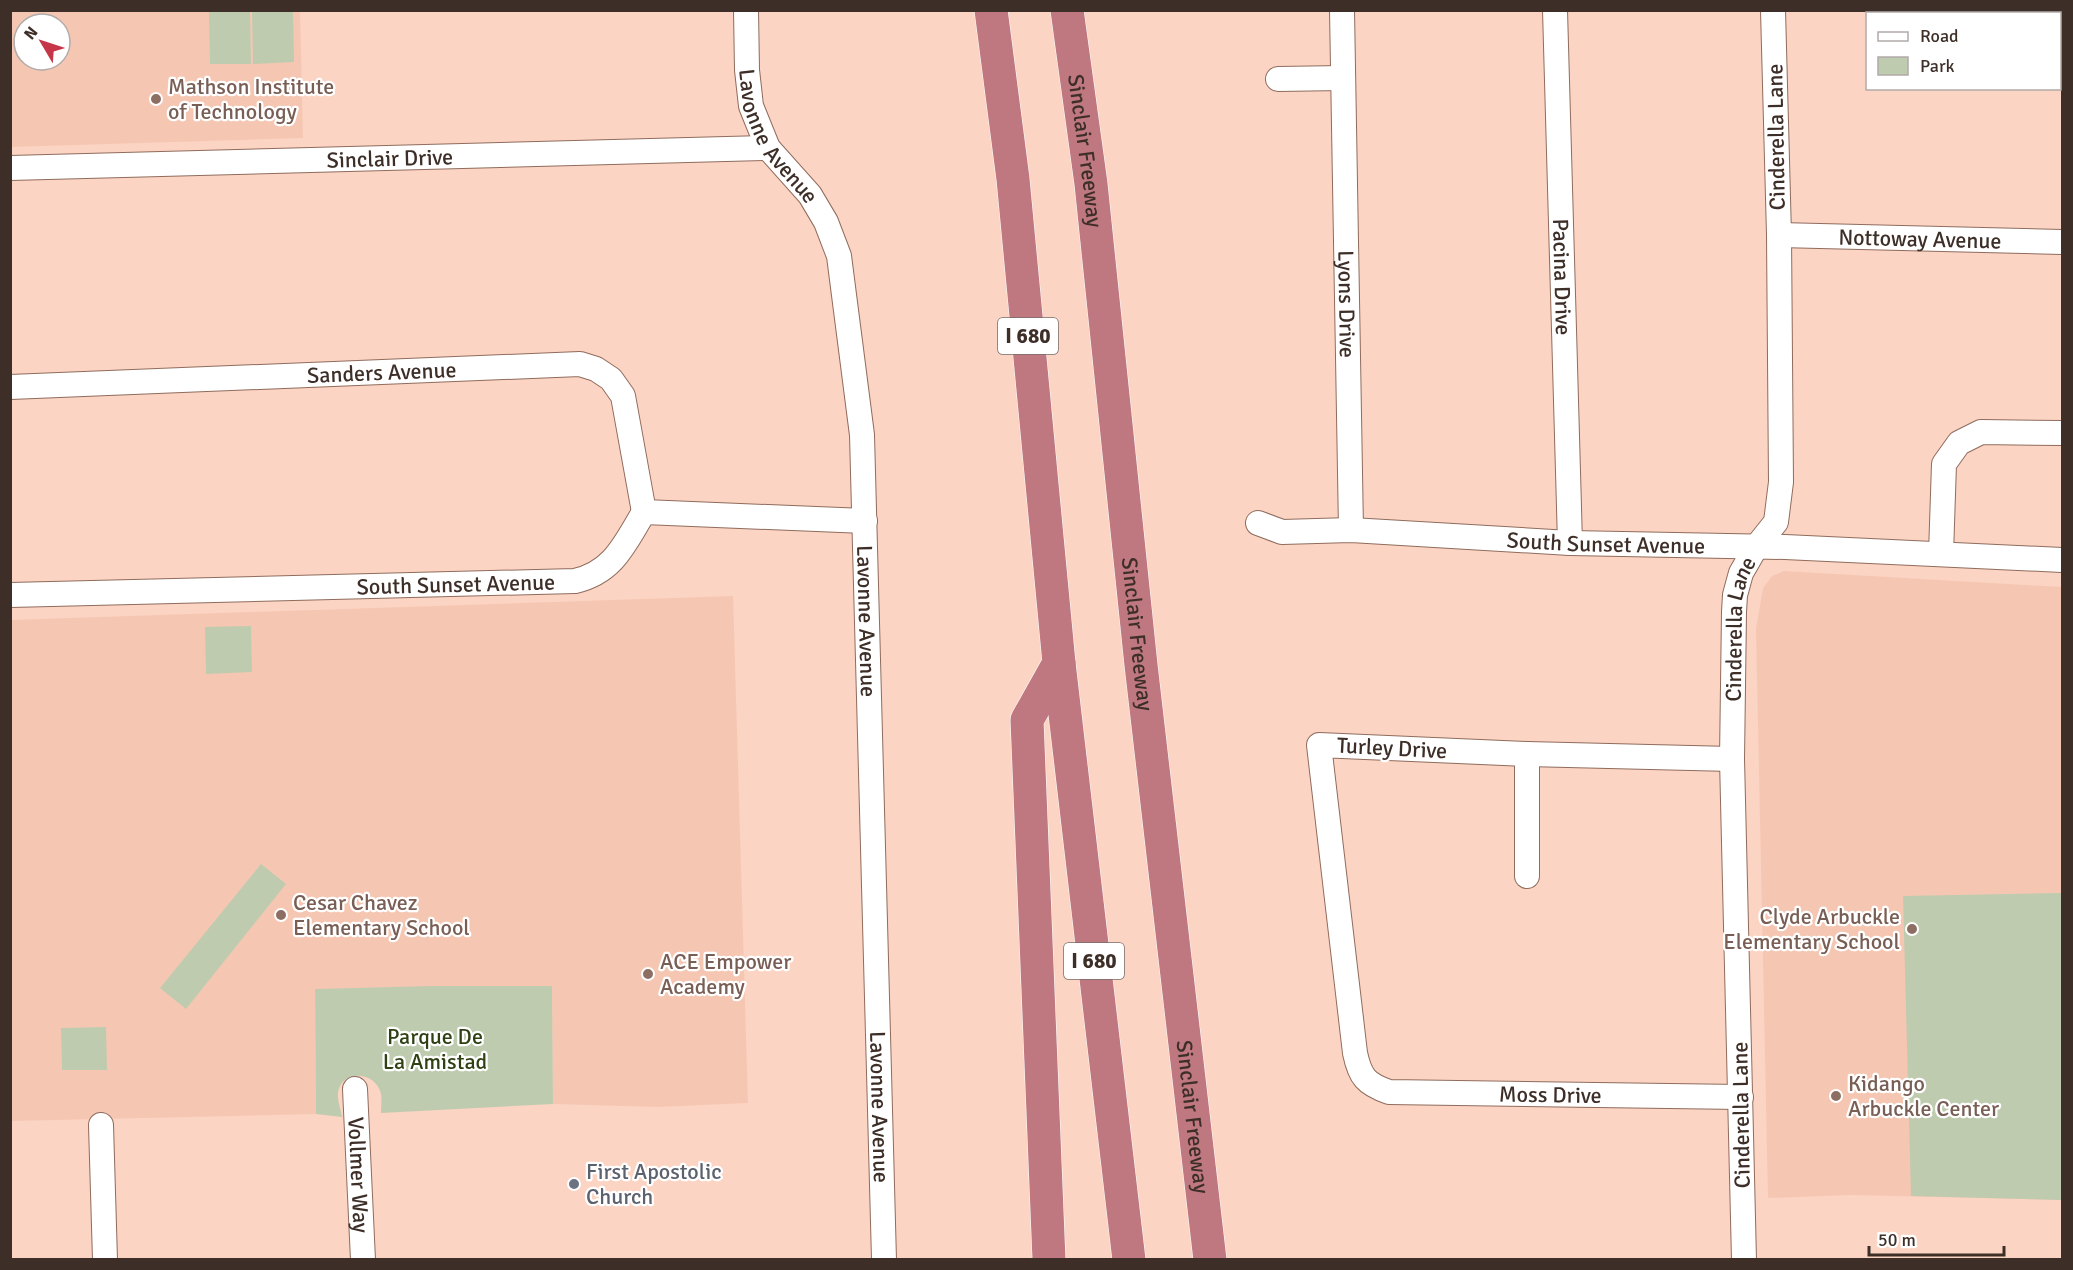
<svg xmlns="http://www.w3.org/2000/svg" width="2073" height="1270" viewBox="0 0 2073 1270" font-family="Signika,sans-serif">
  <rect width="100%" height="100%" fill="#fcd4c3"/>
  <path fill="#f5c7b2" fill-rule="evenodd" d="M 10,11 L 300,11 L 303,138 L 11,147 ZM 24,24 L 60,24 L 60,60 L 24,60 Z
    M 1784,571 L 2062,587 L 2062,1200 L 1851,1195 L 1768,1198 L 1756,629 L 1763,588 L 1772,576 Z
    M 733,596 L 748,1103 L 658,1107 L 553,1104 L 552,986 L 315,989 L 316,1114 L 11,1121 L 10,620 Z"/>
  <path fill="#bfcbaf" d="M 209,11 L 250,11 L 251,64 L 210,64 Z
    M 252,11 L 293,11 L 294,62 L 253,64 Z
    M 251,626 L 252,672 L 206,674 L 205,627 Z
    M 261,864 L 286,884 L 186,1009 L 160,988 Z
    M 2062,893 L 2062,1200 L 1911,1196 L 1903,896 Z
    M 433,986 L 552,986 L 553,1104 L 381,1113 C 381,1107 382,1100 381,1094 C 376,1071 341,1069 338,1093 C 337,1101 341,1109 342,1117 L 316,1114 L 315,989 Z
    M 106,1027 L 107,1070 L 62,1070 L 61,1028 Z"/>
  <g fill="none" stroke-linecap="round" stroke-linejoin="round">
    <defs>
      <g id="minor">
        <path id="s1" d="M 746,10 L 747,70 L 751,106 L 768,148 L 810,195 L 826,222 L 839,256 L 862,435 L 884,1260"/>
        <path id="s2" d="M 1342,10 L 1351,530"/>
        <path id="s3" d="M 1555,10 L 1570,543"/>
        <path d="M 1910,10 L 1910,14"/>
        <path d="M 1278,79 L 1343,78"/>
        <path id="s4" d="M 10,168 L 768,148"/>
        <path id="s5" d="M 1779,235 L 2062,242"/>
        <path id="s6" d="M 10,387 L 580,364 L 596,369 L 611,379 L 623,396 L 644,512"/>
        <path d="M 644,512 L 865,521"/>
        <path id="s7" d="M 1258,523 L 1282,532 L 1351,530 L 1570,543 L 1785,547 L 2062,560"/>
        <path d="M 1941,554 L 1944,464 L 1959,443 L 1981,432 L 2062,433"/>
        <path id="s8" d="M 10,595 L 575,581 C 614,572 625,543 644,512"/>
        <path d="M 1527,754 L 1527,876"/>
        <path id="s9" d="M 1732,759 L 1527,754 L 1319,745 L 1355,1053 C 1360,1077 1366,1084 1389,1092 L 1741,1097"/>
        <path id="s10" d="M 355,1089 L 363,1260"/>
        <path d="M 101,1125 L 105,1260"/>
        <path id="s11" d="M 1744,1260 L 1732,759 L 1734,612 L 1735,595 L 1741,573 L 1756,547 L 1776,522 L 1781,482 L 1779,235 L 1773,10"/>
      </g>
      <g id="highway">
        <path d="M 991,10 L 1013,179 L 1059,663 L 1129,1260"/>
        <path id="s12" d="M 1067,10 L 1091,184 L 1141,665 L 1210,1260"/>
        <path d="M 1049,1260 L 1027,720 L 1059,663"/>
      </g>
    </defs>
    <use href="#minor" stroke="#8f6c5d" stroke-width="26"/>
    <use href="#highway" stroke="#fff" stroke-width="34"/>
    <use href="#minor" stroke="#fff" stroke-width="24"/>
    <use href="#highway" stroke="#bf7780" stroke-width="33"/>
  </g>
  <g fill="#8d6e63" stroke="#fff" stroke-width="2">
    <circle cx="156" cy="99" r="6"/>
    <circle cx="281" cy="915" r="6"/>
    <circle cx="1912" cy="929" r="6"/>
    <circle cx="648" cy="974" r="6"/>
    <circle cx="1836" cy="1096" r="6"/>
  </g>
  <circle fill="#6b7280" stroke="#fff" stroke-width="2" cx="574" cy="1184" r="6"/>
  <g text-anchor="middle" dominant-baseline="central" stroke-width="4.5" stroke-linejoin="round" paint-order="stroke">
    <g fill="#fff" stroke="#776d68" stroke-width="1.5">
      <rect x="998" y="318" width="60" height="36" rx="4.5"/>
      <rect x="1064" y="943" width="60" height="36" rx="4.5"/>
    </g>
    <g font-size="21" font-weight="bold" fill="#3d2e28">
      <text x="1028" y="336">I 680</text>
      <text x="1094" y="961">I 680</text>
    </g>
    <g font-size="22" fill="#785e54" stroke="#fff" text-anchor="start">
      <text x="168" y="86">Mathson Institute<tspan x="168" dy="25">of Technology</tspan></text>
      <text x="293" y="902">Cesar Chavez<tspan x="293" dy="25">Elementary School</tspan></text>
      <text x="1900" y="916" text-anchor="end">Clyde Arbuckle<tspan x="1900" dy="25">Elementary School</tspan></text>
      <text x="660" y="961">ACE Empower<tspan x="660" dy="25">Academy</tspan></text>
      <text x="1848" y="1083">Kidango<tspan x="1848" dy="25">Arbuckle Center</tspan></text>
    </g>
    <g font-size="22" fill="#3d2e28" stroke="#fff">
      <text stroke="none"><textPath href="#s1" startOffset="135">Lavonne Avenue</textPath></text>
      <text transform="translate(1776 137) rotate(-91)">Cinderella Lane</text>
      <text stroke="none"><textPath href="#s12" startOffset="142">Sinclair Freeway</textPath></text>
      <text stroke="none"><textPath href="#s4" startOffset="380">Sinclair Drive</textPath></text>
      <text stroke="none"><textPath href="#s5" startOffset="141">Nottoway Avenue</textPath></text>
      <text stroke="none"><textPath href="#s3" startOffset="267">Pacina Drive</textPath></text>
      <text stroke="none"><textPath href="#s2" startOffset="294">Lyons Drive</textPath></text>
      <text stroke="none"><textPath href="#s6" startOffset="372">Sanders Avenue</textPath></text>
      <text stroke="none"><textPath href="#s7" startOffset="350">South Sunset Avenue</textPath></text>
      <text stroke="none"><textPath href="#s8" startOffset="446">South Sunset Avenue</textPath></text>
      <text stroke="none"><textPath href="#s1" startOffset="639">Lavonne Avenue</textPath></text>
      <text stroke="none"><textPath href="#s11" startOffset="632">Cinderella Lane</textPath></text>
      <text stroke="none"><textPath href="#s12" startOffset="628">Sinclair Freeway</textPath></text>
      <text transform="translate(1392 748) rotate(3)">Turley Drive</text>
      <text stroke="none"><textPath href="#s9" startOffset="940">Moss Drive</textPath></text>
      <text stroke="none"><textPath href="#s1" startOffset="1125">Lavonne Avenue</textPath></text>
      <text transform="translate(1741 1115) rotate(-91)">Cinderella Lane</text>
      <text stroke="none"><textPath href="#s12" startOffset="1114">Sinclair Freeway</textPath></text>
      <text stroke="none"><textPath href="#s10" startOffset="86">Vollmer Way</textPath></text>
    </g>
    <g font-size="22" fill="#2f4013" stroke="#fff">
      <text x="435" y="1036">Parque De<tspan x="435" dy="25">La Amistad</tspan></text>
    </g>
    <g font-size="22" fill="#5b616d" stroke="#fff" text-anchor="start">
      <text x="586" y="1171">First Apostolic<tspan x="586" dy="25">Church</tspan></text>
    </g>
  </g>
  <rect width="2073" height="1270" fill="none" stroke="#3d2e28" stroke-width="24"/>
  <rect x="1866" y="12" width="195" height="78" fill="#ffffff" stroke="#b1aba9" stroke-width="1.5"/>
  <rect x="1878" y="32" width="30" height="9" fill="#ffffff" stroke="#b1aba9" stroke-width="1.5"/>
  <text x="1920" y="42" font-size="18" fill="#3d2e28">Road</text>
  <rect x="1878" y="57" width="30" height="18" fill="#bfcbaf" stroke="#b1aba9" stroke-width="1.5"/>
  <text x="1920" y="72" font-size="18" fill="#3d2e28">Park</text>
  <g transform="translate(42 42) rotate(309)"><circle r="28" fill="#ffffff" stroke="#b1aba9" stroke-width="1.5"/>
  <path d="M0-4.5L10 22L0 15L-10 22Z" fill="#c63649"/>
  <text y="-9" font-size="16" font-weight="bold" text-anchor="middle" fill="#3d2e28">N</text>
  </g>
  <path d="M1869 1246v9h135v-9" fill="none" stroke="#3d2e28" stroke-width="3"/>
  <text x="1878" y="1246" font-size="18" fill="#3d2e28" stroke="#ffffff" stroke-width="4.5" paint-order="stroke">50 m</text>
</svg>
